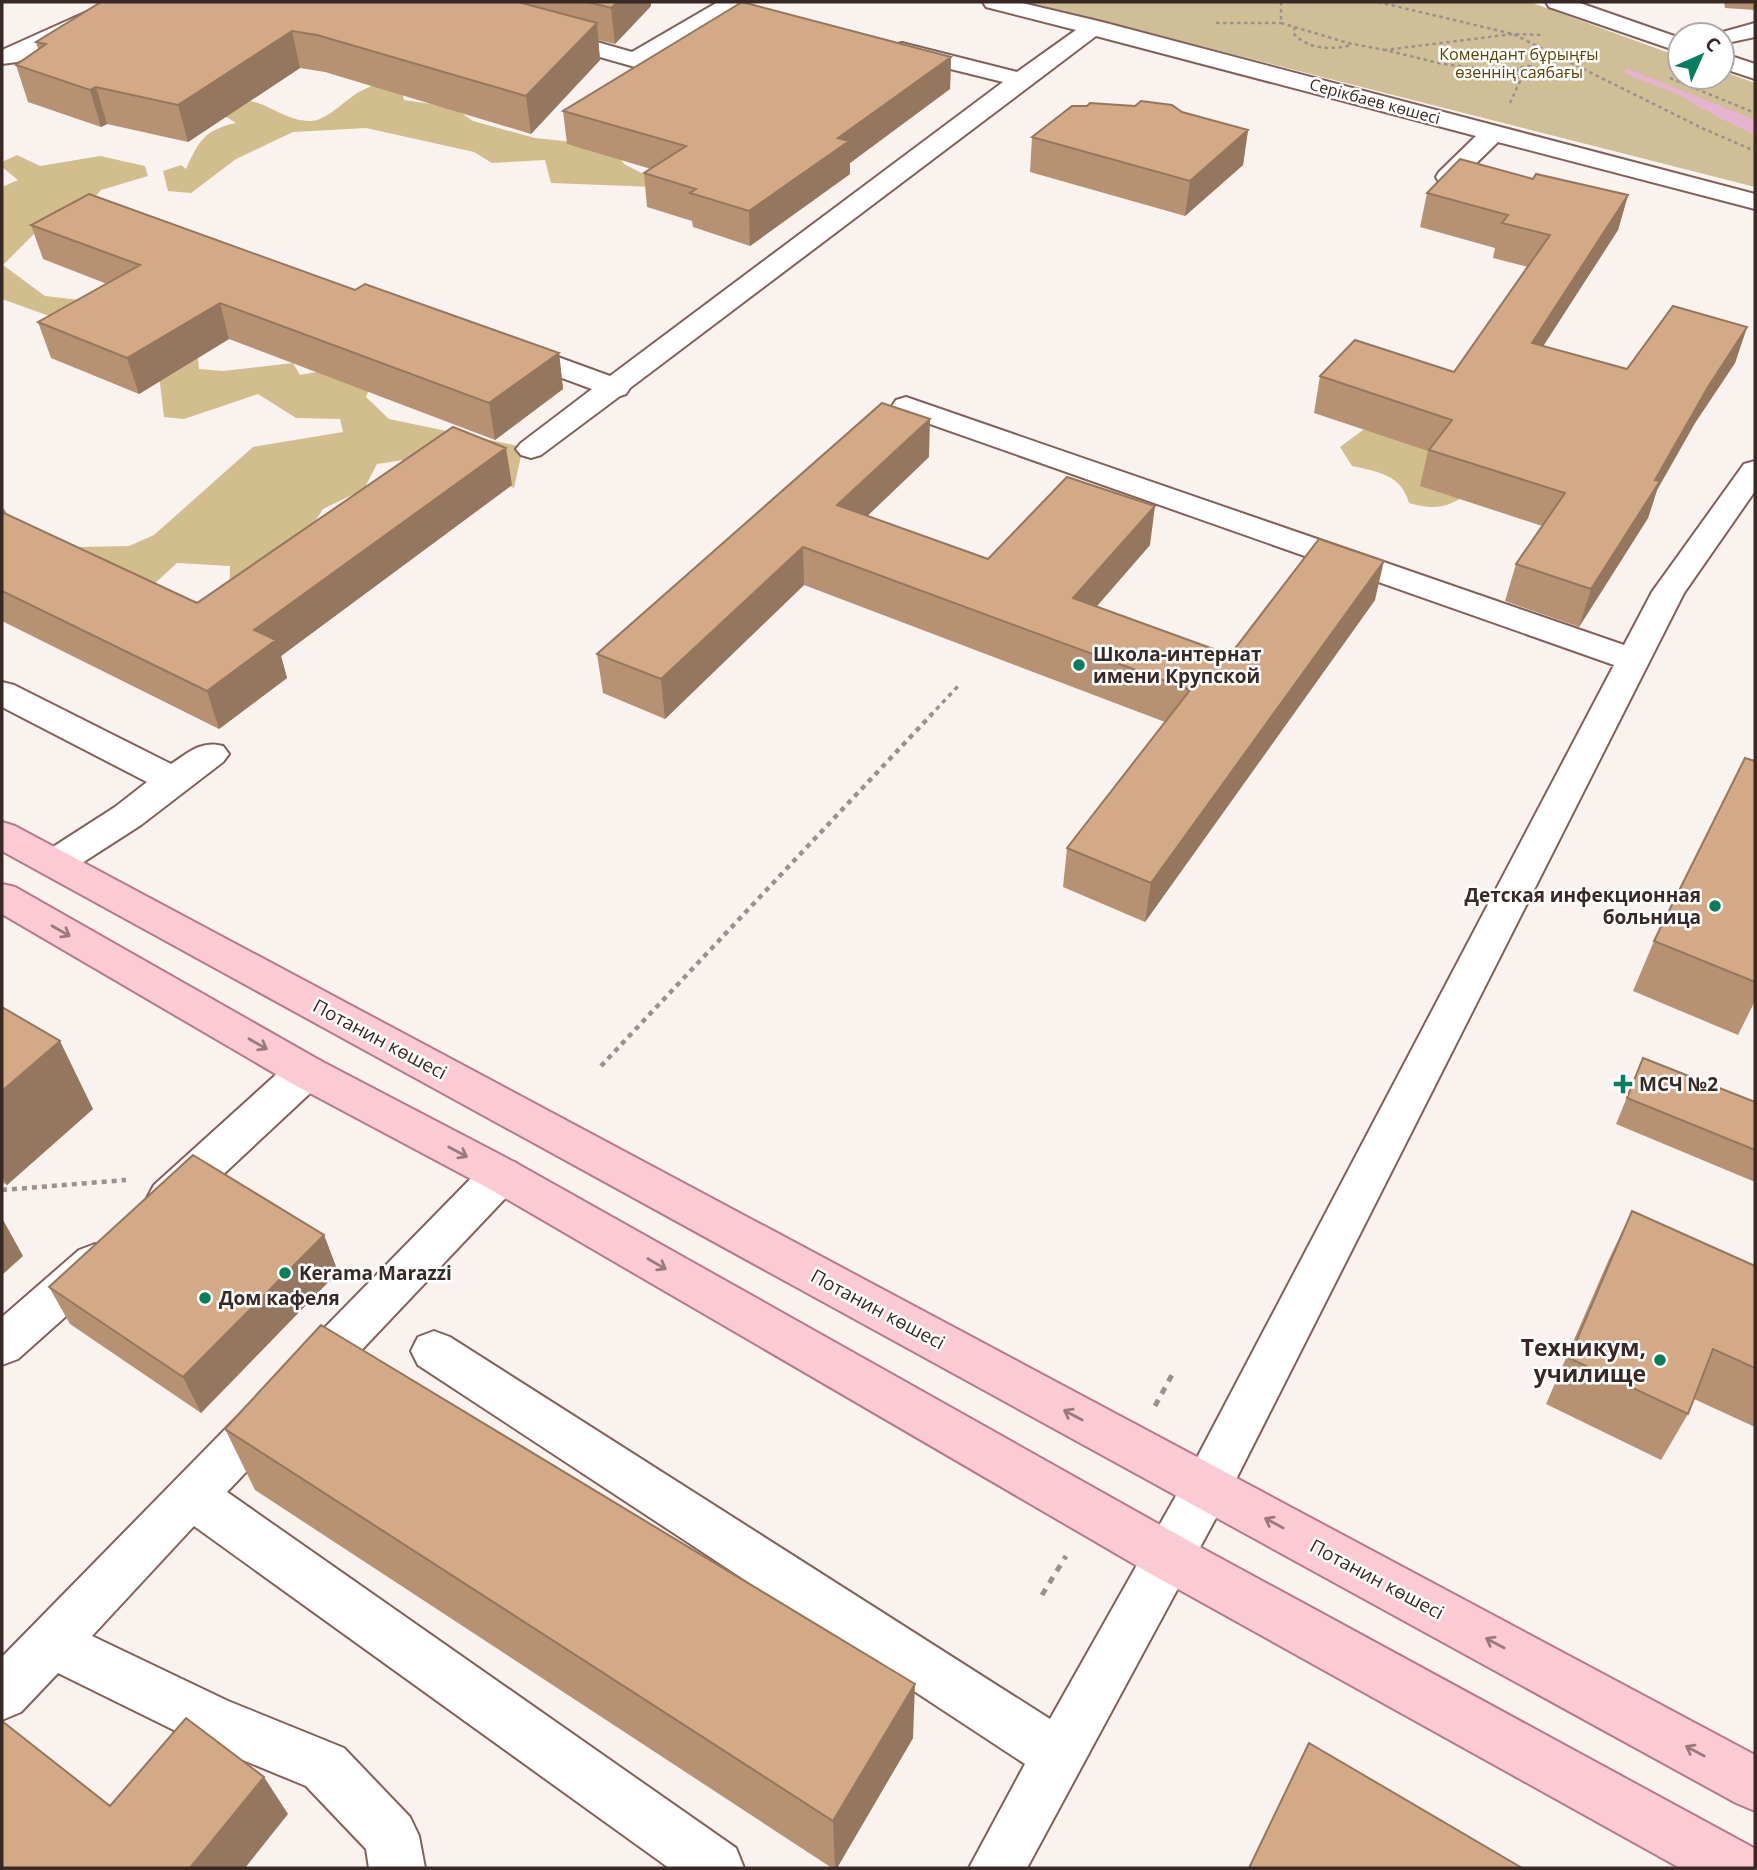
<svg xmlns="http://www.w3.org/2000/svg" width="1757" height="1870" viewBox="0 0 1757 1870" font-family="'Open Sans',sans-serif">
  <rect width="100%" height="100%" fill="#faf2ef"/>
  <path fill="#d0bf96" d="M 1027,2 L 1530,2 L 1680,57 L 1680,77 L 1722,77 L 1722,71 L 1755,83 L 1755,187 Z"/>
  <path fill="#d2bd8c" d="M 399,77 L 404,100 L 453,107 L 473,121 L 535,138 L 612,146 L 624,164 L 663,184 L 654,187 L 551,183 L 545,160 L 492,163 L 474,152 L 366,128 L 293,132 L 236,159 L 191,193 L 168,191 L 163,171 L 181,165 L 186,169 C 199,141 204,130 236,123 L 217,111 C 251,81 277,123 312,121 C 330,119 347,97 363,90 C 374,84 387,81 399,77 Z
    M 17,155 L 40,166 L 100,156 L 145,166 L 148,176 L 101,190 L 84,209 L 39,229 L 3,265 L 45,296 L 107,303 L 124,343 L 2,299 L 2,187 L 18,180 L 2,167 L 2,162 Z
    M 198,358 L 199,369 L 223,371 L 293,363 L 300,375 L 349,366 L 374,378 L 366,397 L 389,419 L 523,447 L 514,488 L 444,454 L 377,464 L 364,489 L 323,509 L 288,563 L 229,601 L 230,566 L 177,563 L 153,585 L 79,547 L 129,546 L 154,535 L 253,447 L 343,432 L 340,419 L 296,418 L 258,394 L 184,419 L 164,417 L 159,375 Z
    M 1383,423 L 1406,426 L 1472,492 C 1447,507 1438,511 1409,503 C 1401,474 1378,472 1352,466 L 1340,447 L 1363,430 Z"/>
  <path fill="#e6b4d1" d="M 1626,68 L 1755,120 L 1755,134 C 1728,124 1706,110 1681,96 C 1662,86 1642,83 1624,72 Z"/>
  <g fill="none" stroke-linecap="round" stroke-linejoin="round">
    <defs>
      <path id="minor" d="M 109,2 L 137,2 L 134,7 L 17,62 L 2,64 L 2,50 Z
        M 718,2 L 744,2 L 741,7 L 643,65 L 635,67 L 540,40 L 537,35 L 540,30 L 548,28 L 632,52 Z
        M 983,2 L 1018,2 L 1102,22 L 1755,194 L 1755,209 L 1498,142 L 1457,182 L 1448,184 L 1439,182 L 1436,177 L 1439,172 L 1476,136 L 1096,36 L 630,388 L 626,394 L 620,396 L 541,455 L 531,458 L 521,455 L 516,449 L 521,443 L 592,389 L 502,356 L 498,350 L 502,344 L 512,342 L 522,344 L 610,376 L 1003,82 L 894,55 L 891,50 L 894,45 L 902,43 L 1017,72 L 1076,30 L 986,7 Z
        M 1546,2 L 1577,2 L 1680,38 L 1680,52 L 1549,7 Z
        M 1755,23 L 1755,37 L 1722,44 L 1722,35 L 1712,35 Z
        M 1722,53 L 1755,64 L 1755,79 L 1722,68 Z
        M 906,397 L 1624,645 L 1652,592 L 1744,464 L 1755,461 L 1755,491 L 1684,593 L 1224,1503 L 1027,1868 L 969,1868 L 1025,1764 L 418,1365 L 411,1351 L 418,1337 L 434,1331 L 450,1337 L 1050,1719 L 1190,1471 L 1614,665 L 896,412 L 892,406 L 896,400 Z
        M 2,682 L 14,685 L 171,764 C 189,752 202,740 223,746 L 229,754 L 223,762 L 141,825 L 68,872 L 55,876 L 42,872 L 36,863 L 42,854 L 115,807 L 147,782 L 2,707 Z
        M 306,1056 L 321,1061 L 327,1072 L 321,1083 L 184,1211 L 169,1216 L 154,1211 L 147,1198 L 154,1185 L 291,1061 Z
        M 501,1158 L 516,1163 L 522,1175 L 516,1187 L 227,1492 L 736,1848 L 744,1868 L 669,1868 L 194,1526 L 92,1636 L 228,1701 L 344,1748 L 410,1817 L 419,1836 L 425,1868 L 369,1868 L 366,1849 L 306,1786 L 192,1739 L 58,1673 L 21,1712 L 2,1720 L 2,1657 L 486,1163 Z
        M 95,1244 L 111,1250 L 117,1263 L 111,1276 L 18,1359 L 2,1365 L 2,1317 L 79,1250 Z"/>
      <path id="major" d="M 2,822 L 15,826 L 1755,1755 L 1755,1811 L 1736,1803 L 2,851 Z
        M 2,884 L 15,887 L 321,1061 L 516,1163 L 1187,1540 L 1754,1848 L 1755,1868 L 1680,1868 L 1151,1574 L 486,1187 L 291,1083 L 2,914 Z"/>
    </defs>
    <use href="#minor" stroke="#826158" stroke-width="4"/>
    <use href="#major" stroke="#b67b82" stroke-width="4"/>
    <path stroke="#9c908d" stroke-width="2.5" stroke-dasharray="3.5 3.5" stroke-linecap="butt" d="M 1281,2 L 1281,23 L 1348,43 L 1385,50
      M 1378,2 L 1513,34 L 1704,129 L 1755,151
      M 1216,23 L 1281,23
      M 1295,27 L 1293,33 C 1308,50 1331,50 1352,45
      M 1529,66 L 1540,70 L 1540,75 L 1529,77 L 1517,73 L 1517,68 Z
      M 1540,70 L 1560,58
      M 1517,73 L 1443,64 L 1385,50 L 1513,34 L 1543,35
      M 1670,78 L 1755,113
      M 1510,103 L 1520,81 L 1517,73"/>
    <path stroke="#9c908d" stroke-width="3.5" stroke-dasharray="4.5 4.5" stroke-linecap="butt" d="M 930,716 L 960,684"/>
    <path stroke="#9c908d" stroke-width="4.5" stroke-dasharray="5 5" stroke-linecap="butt" d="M 601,1066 L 932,714
      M 2,1190 L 126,1180"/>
    <path stroke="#9c908d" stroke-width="5" stroke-dasharray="7 7" stroke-linecap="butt" d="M 1155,1406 L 1173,1373
      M 1042,1595 L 1066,1556"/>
    <use href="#minor" fill="#fff" fill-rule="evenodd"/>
    <use href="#major" fill="#fccad2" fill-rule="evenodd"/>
  </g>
  <path fill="#b69273" d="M 101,2 L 651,2 L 651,6 L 615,44 L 598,40 L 600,60 L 531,134 L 325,72 L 300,68 L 188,142 L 107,124 L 101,127 L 28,102 L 16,65 L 38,49 L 36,42 Z
    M 1724,2 L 1755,2 L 1755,10 L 1725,8 Z
    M 951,57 L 950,89 L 850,163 L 850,174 L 750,246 L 693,227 L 692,221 L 647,207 L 644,173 L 651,169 L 567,144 L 563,111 Z
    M 1182,112 L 1248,130 L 1243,165 L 1185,216 L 1030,172 L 1032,137 Z
    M 1533,179 L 1628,195 L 1618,230 L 1543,346 L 1627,369 L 1747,327 L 1735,363 L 1695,423 L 1657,490 L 1648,518 L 1579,627 L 1505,601 L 1516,564 L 1542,526 L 1420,486 L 1428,451 L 1314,413 L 1320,376 L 1454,372 L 1528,267 L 1493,258 L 1495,248 L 1420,227 L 1427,193 Z
    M 31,225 L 355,290 L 559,353 L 563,389 L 495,440 L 229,339 L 139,394 L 51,358 L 38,322 L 107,284 L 43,259 Z
    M 929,457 L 867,516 L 988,559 L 1150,545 L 1096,607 L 1230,655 L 1375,600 L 1145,922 L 1063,887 L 1067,848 L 1165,722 L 804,585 L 665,719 L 603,693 L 597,654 Z
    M 512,485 L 281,656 L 287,678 L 219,729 L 2,621 L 2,508 L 5,510 L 7,515 L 197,603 Z
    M 1755,761 L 1755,1001 L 1738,1035 L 1633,991 L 1654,941 Z
    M 2,1007 L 93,1109 L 7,1185 L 2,1182 Z
    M 1643,1058 L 1755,1102 L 1755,1182 L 1616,1124 Z
    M 1632,1211 L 1755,1266 L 1755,1427 L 1694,1399 L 1688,1414 L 1661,1460 L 1546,1404 L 1609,1259 Z
    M 324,1235 L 338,1272 L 201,1413 L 70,1324 L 49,1287 Z
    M 225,1429 L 913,1738 L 837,1868 L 832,1868 L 255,1490 Z"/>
  <path fill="#94775e" d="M 618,2 L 651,2 L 651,6 L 615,44 L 611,8 Z
    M 597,23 L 600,60 L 531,134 L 526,96 Z
    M 292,31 L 300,68 L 188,142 L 178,105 Z
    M 951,57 L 950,89 L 850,163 L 850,174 L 750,246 L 749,211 L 838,138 Z
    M 96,87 L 107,124 L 101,127 L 90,90 Z
    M 1248,130 L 1243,165 L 1185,216 L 1190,181 Z
    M 1628,195 L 1618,230 L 1522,379 L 1532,343 Z
    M 220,303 L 229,339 L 139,394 L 127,358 Z
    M 1747,327 L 1735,363 L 1695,423 L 1657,490 L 1648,518 L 1579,627 L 1591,589 L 1708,387 Z
    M 559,353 L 563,389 L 495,440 L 489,403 Z
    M 930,419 L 929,457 L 838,544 L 837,505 Z
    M 506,448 L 512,485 L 281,656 L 287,678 L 219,729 L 207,691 L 254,630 Z
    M 1155,506 L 1150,545 L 1070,637 L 1073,598 Z
    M 803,547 L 804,585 L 665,719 L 661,679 Z
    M 1384,561 L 1375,600 L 1145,922 L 1151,883 Z
    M 60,1041 L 93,1109 L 7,1185 L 2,1175 L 2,1091 Z
    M 2,1218 L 23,1256 L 2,1275 Z
    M 324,1235 L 338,1272 L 201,1413 L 183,1377 Z
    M 915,1684 L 913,1738 L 837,1868 L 835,1868 L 833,1821 Z
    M 264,1777 L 288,1814 L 245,1868 L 190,1868 Z"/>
  <path fill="#d4aa86" stroke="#94775e" stroke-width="2" d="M 101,2 L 518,2 L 597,23 L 526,96 L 317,35 L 292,31 L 178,105 L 96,87 L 90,90 L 16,65 L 46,44 L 36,42 Z
    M 588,2 L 618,2 L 611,8 Z
    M 742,2 L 951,57 L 838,138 L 849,141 L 749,211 L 690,193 L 696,189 L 644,173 L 686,146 L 563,111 Z
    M 1141,101 L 1172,105 L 1182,112 L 1248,130 L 1190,181 L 1032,137 L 1072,106 L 1087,106 L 1090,103 L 1135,106 Z
    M 1460,159 L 1533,179 L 1536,174 L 1628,195 L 1532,343 L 1627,369 L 1673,306 L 1747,327 L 1708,387 L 1655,480 L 1660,481 L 1591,589 L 1516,564 L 1565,493 L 1429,450 L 1452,420 L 1320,376 L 1355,340 L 1454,372 L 1550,235 L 1502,223 L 1508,215 L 1427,193 Z
    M 89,194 L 355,290 L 365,284 L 559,353 L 489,403 L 220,303 L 127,358 L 38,322 L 140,265 L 31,225 Z
    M 882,403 L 930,419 L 837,505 L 988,559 L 1067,477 L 1155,506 L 1073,598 L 1230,655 L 1319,539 L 1384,561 L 1151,883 L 1067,848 L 1190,690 L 803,547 L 661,679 L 597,654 Z
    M 453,427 L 506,448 L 254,630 L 276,640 L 207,691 L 2,591 L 2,512 L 197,603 Z
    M 1745,758 L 1755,761 L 1755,982 L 1654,941 Z
    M 2,1007 L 60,1041 L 2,1091 Z
    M 1643,1058 L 1755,1102 L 1755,1150 L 1627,1098 Z
    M 193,1155 L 324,1235 L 183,1377 L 49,1287 Z
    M 1632,1211 L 1755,1266 L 1755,1368 L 1713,1349 L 1688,1414 L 1569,1358 Z
    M 321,1325 L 915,1684 L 833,1821 L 225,1429 Z
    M 186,1718 L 264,1777 L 190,1868 L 2,1868 L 2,1721 L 110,1806 Z
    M 1309,1743 L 1522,1868 L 1249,1868 Z"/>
  <defs><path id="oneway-shaft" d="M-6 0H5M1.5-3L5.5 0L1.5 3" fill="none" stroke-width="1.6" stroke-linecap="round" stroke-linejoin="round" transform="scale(1.75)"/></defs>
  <g stroke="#9a7a7c">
    <use href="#oneway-shaft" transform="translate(61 931) rotate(30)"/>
    <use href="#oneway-shaft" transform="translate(258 1044) rotate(30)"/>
    <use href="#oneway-shaft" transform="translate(458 1152) rotate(28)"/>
    <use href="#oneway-shaft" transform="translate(657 1264) rotate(30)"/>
    <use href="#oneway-shaft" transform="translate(1073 1415) rotate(-152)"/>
    <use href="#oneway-shaft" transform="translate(1274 1523) rotate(-152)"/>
    <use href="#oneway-shaft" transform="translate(1495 1643) rotate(-152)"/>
    <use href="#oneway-shaft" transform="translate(1695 1751) rotate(-152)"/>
  </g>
  <g fill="#047e5d" stroke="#fff" stroke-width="2.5">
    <circle cx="1079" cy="665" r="7"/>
    <circle cx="1715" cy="906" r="7"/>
    <path d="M1619.5 1073.5h7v7h7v7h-7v7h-7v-7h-7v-7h7z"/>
    <circle cx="285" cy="1273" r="7"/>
    <circle cx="205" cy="1298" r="7"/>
    <circle cx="1660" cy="1360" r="7"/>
  </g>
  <g text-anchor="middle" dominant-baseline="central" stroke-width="5" stroke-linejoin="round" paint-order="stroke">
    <g font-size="16" fill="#5b4506" stroke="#fff">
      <text x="1519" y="54">Комендант бұрыңғы<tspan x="1519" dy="18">өзеннің саябағы</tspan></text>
    </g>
    <g font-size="16" fill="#382926" stroke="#fff">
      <text transform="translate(1375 101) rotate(15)">Серікбаев көшесі</text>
    </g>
    <g font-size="19" font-weight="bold" fill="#382926" stroke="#fff" text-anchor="start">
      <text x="1093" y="654">Школа-интернат<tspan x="1093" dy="22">имени Крупской</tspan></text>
      <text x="1701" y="895" text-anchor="end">Детская инфекционная<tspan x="1701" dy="22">больница</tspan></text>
      <text x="1639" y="1084">МСЧ №2</text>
      <text x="299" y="1273">Kerama Marazzi</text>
      <text x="219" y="1298">Дом кафеля</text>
    </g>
    <g font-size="19" fill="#382926" stroke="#fff">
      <text transform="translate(380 1039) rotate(28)">Потанин көшесі</text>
      <text transform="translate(878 1309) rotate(28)">Потанин көшесі</text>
      <text transform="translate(1377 1579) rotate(28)">Потанин көшесі</text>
    </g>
    <g font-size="23" font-weight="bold" fill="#382926" stroke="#fff" text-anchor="end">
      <text x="1646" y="1347">Техникум,<tspan x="1646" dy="26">училище</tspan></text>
    </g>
  </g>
  <rect width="1757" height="1870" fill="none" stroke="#382926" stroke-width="7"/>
  <g transform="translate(1701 56) rotate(45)"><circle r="33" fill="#ffffff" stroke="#afa9a8" stroke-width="2"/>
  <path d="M0-5L12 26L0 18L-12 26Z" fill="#047e5d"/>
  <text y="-10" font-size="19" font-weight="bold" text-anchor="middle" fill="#382926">С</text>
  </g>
</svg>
